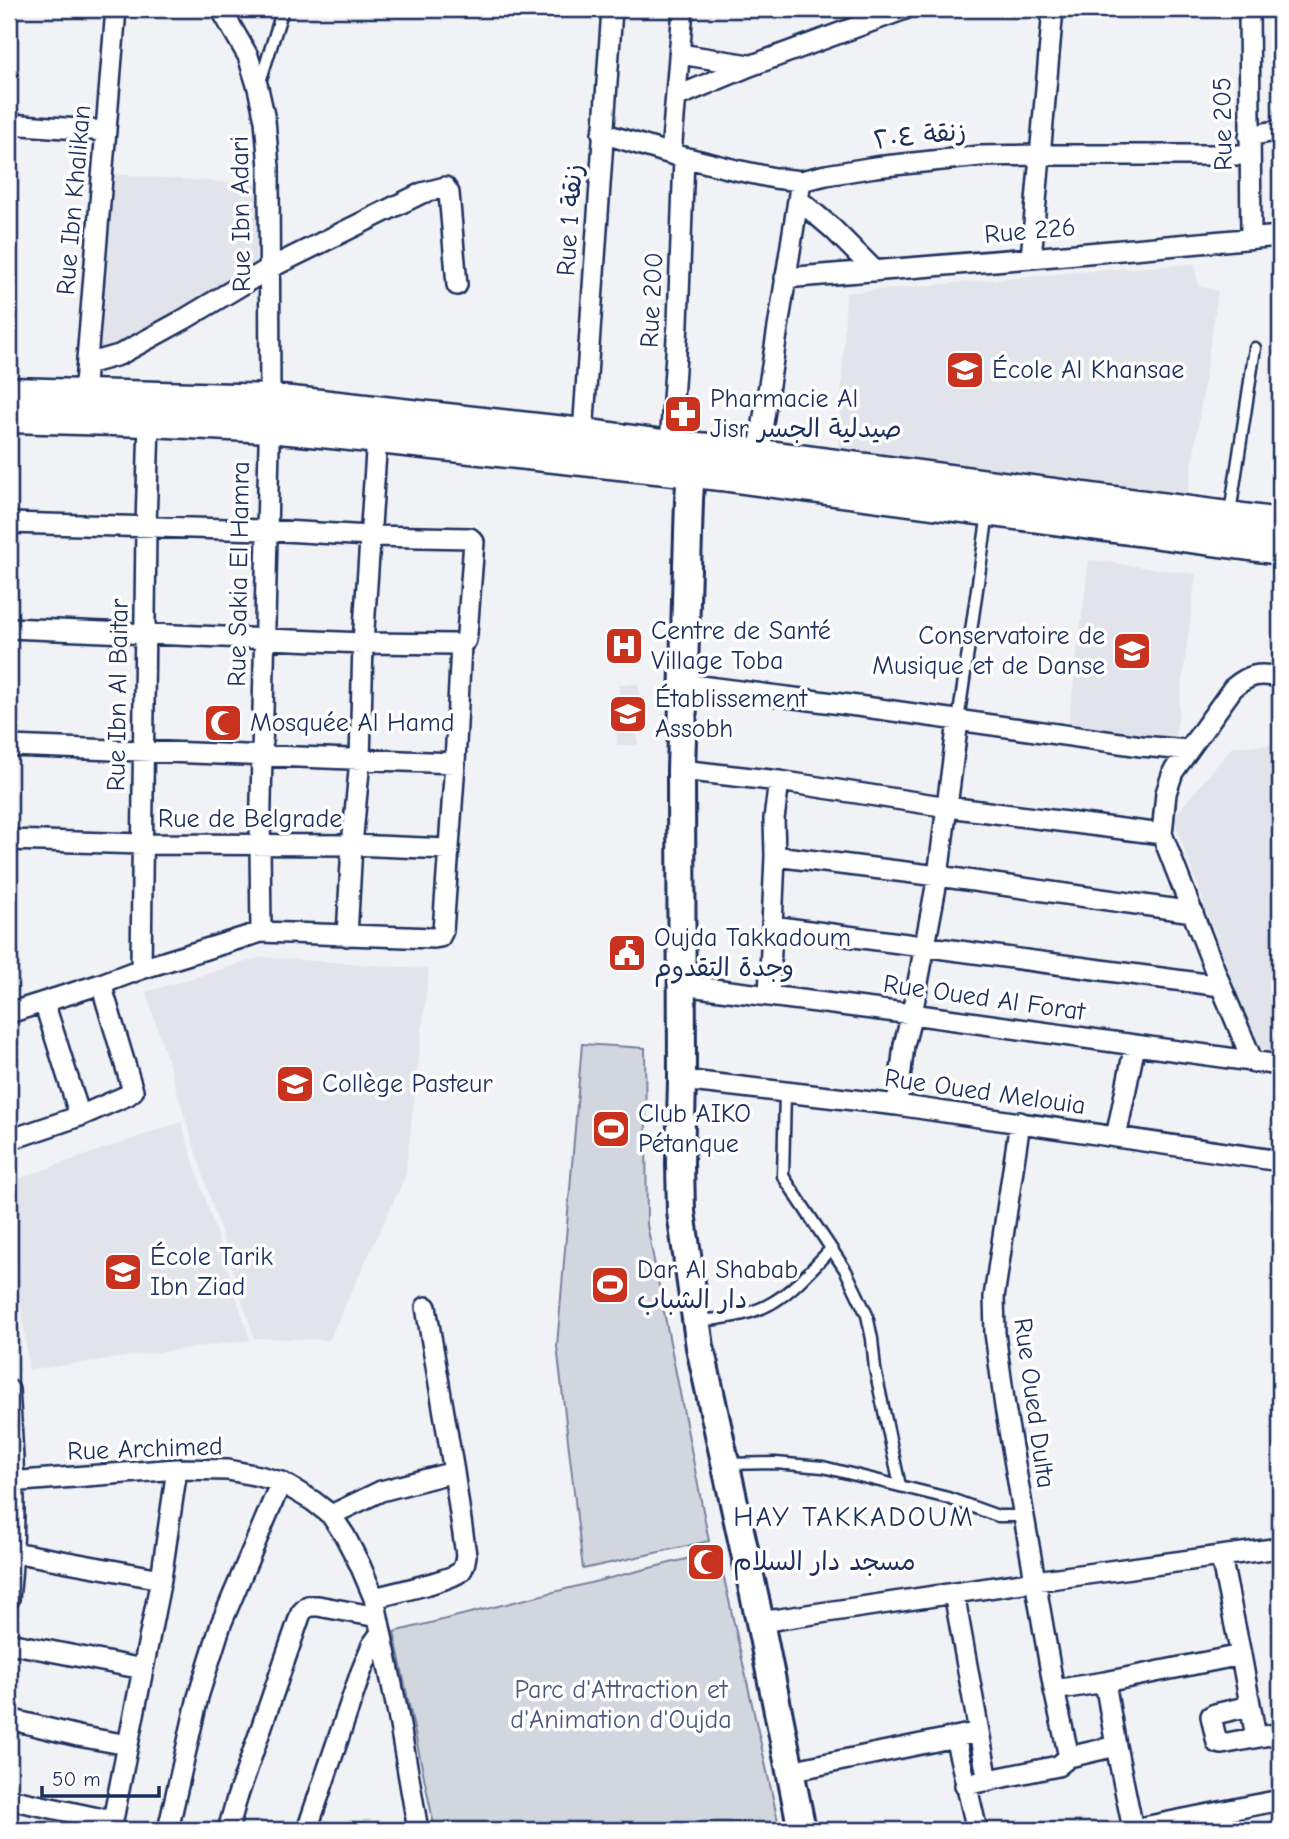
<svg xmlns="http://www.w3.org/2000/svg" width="1289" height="1839" viewBox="0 0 1289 1839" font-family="'Comic Neue','Playpen Sans Arabic',sans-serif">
  <rect width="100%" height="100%" fill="#f1f2f5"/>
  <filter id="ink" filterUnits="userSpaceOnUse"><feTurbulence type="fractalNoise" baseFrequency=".0143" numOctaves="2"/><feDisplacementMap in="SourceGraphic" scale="14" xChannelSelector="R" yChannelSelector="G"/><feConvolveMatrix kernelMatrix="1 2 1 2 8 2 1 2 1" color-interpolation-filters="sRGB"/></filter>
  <g filter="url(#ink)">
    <path fill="#e1e4ea" d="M 111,174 L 261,185 L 255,265 L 98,355 Z
      M 1195,264 L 1198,286 L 1218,291 L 1187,500 L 1072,481 L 839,447 L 846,293 L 1101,270 Z
      M 1089,560 L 1196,574 L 1175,741 L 1068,728 Z
      M 619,684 L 639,684 L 638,745 L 617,745 Z
      M 1280,745 L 1280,1059 L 1260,1057 L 1173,818 L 1233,746 Z
      M 262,957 L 429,969 L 405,1177 L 329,1340 L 254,1338 L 146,992 Z
      M 181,1122 L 250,1340 L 29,1370 L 9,1205 L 9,1182 Z"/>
    <path fill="#d2d6df" stroke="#76829e" stroke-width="2" d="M 582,1044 L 645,1048 L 647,1225 L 709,1541 L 583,1569 L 557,1346 Z
      M 718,1551 L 780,1830 L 435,1830 L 394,1632 Z"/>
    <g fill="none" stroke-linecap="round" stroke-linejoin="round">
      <defs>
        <path id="lane" d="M 260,82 L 283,9
          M 1230,513 L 1255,348
          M 958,721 L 988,513
          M 785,1092 L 783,1176 L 846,1271 L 867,1315 L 872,1339 L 875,1369 L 900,1486
          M 696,1322 C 722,1318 752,1316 775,1301 C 796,1288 813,1267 831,1249
          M 726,1464 L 775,1463 L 823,1467 L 948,1498 L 998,1516 L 1023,1516"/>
        <path id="street" d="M 221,9 L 248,56 L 258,88 L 265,120 L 269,167 L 270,400 L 260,845 L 261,932
          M 1249,9 L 1251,238
          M 680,54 L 749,65
          M 676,97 L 750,66 L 905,9
          M 9,124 L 106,131
          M 602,133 L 671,154 L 736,170 L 774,178 L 801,181 L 826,175 L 875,167 L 980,156 L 1041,155 L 1249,155
          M 1249,136 L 1280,130
          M 671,154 L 683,9
          M 799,200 L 833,229 L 875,271
          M 1031,258 L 1053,9
          M 785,278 L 1031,258 L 1280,236
          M 87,364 L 119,355 L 183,320 L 270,268 L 422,193 L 445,187 L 449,193 L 457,285
          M 84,396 L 116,9
          M 583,434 L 612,9
          M 670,446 L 678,323 L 684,157
          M 758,455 L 801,181
          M 9,523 L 266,530 L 370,536 L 470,538 L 474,542 L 467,634 L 466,640 L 461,645
          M 9,628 L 363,643 L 456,644 L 461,645
          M 684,684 L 865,707 L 1141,746 L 1188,750
          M 9,746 L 455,763
          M 681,770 L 779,781 L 948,807 L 1162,834
          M 9,840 L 142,844 L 352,845 L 448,849
          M 775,856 L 938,876 L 1193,912
          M 772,926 L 1221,986
          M 347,936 L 352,845 L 360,760 L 363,643 L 377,438
          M 141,969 L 146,527 L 149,421
          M 681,985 L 912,1014 L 1280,1065
          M 769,996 L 775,856 L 774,819 L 779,781
          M 44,1002 L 80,1116
          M 9,1013 L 101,984 L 141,969 L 261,932 L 434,938 L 440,937 L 443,931 L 455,763 L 461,645
          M 1253,1062 L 1221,986 L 1162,834 L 1166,793 L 1173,772 L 1233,688 C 1250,674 1258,673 1280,677
          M 682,1080 L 897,1105 L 1280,1161
          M 897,1105 L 904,1045 L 912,1014 L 938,876 L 958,721
          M 1020,1122 L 994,1297 L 995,1333 L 1005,1407 L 1054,1690
          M 1116,1137 L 1135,1045
          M 9,1140 L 80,1116 L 128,1095 L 133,1091 L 101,984
          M 9,1390 C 14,1460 17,1528 9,1599
          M 9,1482 L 177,1469 L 228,1470 L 259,1476 L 281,1482 L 313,1501 L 331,1515 L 345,1536 L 360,1565 L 374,1598 L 398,1714 L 418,1830
          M 331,1515 L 381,1491 L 454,1472
          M 13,1552 L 161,1579
          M 1221,1557 L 1241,1655 L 1256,1737
          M 954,1593 L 979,1732 L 955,1737 L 977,1830
          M 374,1598 C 389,1594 453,1580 461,1571 C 465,1566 465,1561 466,1555 L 454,1472 L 426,1307
          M 760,1622 L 1035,1581 L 1280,1548
          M 9,1643 L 143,1669
          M 1105,1682 L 1241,1655
          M 1250,1706 L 1215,1714 L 1211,1716 L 1217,1743 L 1222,1744 L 1280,1733
          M 9,1719 L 78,1736 L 128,1745
          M 979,1732 L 988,1781
          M 1116,1746 L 1069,1757 L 1054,1690 L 1105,1682 L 1116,1746 L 1133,1829
          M 790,1771 L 955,1737
          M 965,1785 L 1058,1766 L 1069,1757
          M 9,1799 L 112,1821
          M 111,1830 L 161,1579 L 177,1469
          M 168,1830 L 198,1697 L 221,1624 L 281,1482
          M 228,1830 L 237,1798 L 301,1613 L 308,1606 L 318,1606 L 378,1617
          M 307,1830 L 361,1672 L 372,1645 L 380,1634
          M 1129,1830 L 1280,1800"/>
        <path id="secondary" d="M 692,453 L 689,500 L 681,770 L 682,1080 L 680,1163 L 681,1212 L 700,1347 L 760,1622 L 802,1830"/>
        <path id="primary" d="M 9,393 L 270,400 L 311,404 L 583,434 L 670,446 L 723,450 L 1280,524
          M 9,417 L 149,421 L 269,427 L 332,433 L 721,475 L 1280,549"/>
      </defs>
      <use href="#lane" stroke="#1b2f5e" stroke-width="15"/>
      <use href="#street" stroke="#1b2f5e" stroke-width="24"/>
      <use href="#secondary" stroke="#1b2f5e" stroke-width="32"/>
      <use href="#primary" stroke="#1b2f5e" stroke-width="35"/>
      <use href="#lane" stroke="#fff" stroke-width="10"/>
      <use href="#street" stroke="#fff" stroke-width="19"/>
      <use href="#secondary" stroke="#fff" stroke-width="26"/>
      <use href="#primary" stroke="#fff" stroke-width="30"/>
    </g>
  </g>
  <defs>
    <symbol id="school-square" viewBox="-11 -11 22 22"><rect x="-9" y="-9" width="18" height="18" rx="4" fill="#c8321e" stroke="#fff"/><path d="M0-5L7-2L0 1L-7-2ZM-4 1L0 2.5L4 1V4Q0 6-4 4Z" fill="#fff"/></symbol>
    <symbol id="pharmacy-square" viewBox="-11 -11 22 22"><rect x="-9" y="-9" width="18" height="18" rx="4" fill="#c8321e" stroke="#fff"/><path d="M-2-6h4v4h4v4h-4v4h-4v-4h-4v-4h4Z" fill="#fff"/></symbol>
    <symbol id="hospital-square" viewBox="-11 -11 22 22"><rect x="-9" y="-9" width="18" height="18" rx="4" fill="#c8321e" stroke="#fff"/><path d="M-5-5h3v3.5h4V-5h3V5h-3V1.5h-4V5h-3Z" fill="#fff"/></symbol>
    <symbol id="mosque-square" viewBox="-11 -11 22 22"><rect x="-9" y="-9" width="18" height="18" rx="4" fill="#c8321e" stroke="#fff"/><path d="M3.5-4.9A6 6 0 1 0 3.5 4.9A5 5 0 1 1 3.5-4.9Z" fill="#fff"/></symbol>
    <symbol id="civic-square" viewBox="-11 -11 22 22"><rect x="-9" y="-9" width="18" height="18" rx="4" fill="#c8321e" stroke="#fff"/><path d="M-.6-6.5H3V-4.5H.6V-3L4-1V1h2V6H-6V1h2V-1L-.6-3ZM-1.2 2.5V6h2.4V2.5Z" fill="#fff"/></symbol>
    <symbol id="stadium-square" viewBox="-11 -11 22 22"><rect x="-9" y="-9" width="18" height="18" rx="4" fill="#c8321e" stroke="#fff"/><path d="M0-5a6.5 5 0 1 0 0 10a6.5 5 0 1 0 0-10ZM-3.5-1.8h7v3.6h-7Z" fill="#fff"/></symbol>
  </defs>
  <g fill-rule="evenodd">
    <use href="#school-square" x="943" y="348" width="44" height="44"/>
    <use href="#pharmacy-square" x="661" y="392" width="44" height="44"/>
    <use href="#hospital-square" x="602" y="624" width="44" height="44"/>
    <use href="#school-square" x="1110" y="629" width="44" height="44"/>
    <use href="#school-square" x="606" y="692" width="44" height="44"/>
    <use href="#mosque-square" x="201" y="701" width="44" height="44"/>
    <use href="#civic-square" x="605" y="931" width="44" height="44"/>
    <use href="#school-square" x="273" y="1062" width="44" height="44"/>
    <use href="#stadium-square" x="589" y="1107" width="44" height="44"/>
    <use href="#school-square" x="101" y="1250" width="44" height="44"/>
    <use href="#stadium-square" x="588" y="1263" width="44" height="44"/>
    <use href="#mosque-square" x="684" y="1540" width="44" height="44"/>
  </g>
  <g text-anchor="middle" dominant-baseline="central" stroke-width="7" stroke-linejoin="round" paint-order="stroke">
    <g font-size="26" fill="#1b2f5e" stroke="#fff">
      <text transform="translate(1223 124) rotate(-91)">Rue 205</text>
      <text transform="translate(920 136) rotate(-6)">زنقة ٢٠٤</text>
      <text transform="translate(74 200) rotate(-85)">Rue Ibn Khalikan</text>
      <text transform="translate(241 214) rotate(-91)">Rue Ibn Adari</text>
      <text transform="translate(570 220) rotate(-86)">Rue 1 زنقة</text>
      <text transform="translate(1030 231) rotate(-5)">Rue 226</text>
      <text transform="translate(652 300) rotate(-87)">Rue 200</text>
      <text transform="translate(239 574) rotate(-89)">Rue Sakia El Hamra</text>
      <text transform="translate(118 695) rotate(-89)">Rue Ibn Al Baitar</text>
      <text x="250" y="819">Rue de Belgrade</text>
      <text transform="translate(984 998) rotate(8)">Rue Oued Al Forat</text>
      <text transform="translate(985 1092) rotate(8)">Rue Oued Melouia</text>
      <text transform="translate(1034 1403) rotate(82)">Rue Oued Dulta</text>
      <text transform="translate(145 1449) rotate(-2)">Rue Archimed</text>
    </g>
    <g font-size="26" fill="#1b2f5e" stroke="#fff" text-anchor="start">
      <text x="992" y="370">École Al Khansae</text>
      <text x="710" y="399">Pharmacie Al<tspan x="710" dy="30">Jisr صيدلية الجسر</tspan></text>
      <text x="651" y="631">Centre de Santé<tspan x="651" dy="30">Village Toba</tspan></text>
      <text x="1105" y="636" text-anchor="end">Conservatoire de<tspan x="1105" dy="30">Musique et de Danse</tspan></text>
      <text x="655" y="699">Établissement<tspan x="655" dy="30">Assobh</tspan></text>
      <text x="250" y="723">Mosquée Al Hamd</text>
      <text x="654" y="938">Oujda Takkadoum<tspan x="654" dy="30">وجدة التقدوم</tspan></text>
      <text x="322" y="1084">Collège Pasteur</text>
      <text x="638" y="1114">Club AIKO<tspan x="638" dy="30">Pétanque</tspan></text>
      <text x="150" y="1257">École Tarik<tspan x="150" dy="30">Ibn Ziad</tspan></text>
      <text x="637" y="1270">Dar Al Shabab<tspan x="637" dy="30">دار الشباب</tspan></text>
      <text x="733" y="1562">مسجد دار السلام</text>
    </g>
    <g font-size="26" fill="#49597e" stroke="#fff">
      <text x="621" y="1690">Parc d'Attraction et<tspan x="621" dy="30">d'Animation d'Oujda</tspan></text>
    </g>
    <g font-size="28" letter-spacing="2" fill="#1b2f5e" stroke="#fff">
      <text x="854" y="1517">HAY TAKKADOUM</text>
    </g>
  </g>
  <rect width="1289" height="1839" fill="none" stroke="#fff" stroke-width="35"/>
  <rect x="18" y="18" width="1254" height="1804" fill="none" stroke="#1b2f5e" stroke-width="2.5" filter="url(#ink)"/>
  <path d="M42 1786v10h117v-10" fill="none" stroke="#1b2f5e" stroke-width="3.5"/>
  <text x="52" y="1786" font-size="21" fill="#1b2f5e" stroke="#ffffff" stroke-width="5" paint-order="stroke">50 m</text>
</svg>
